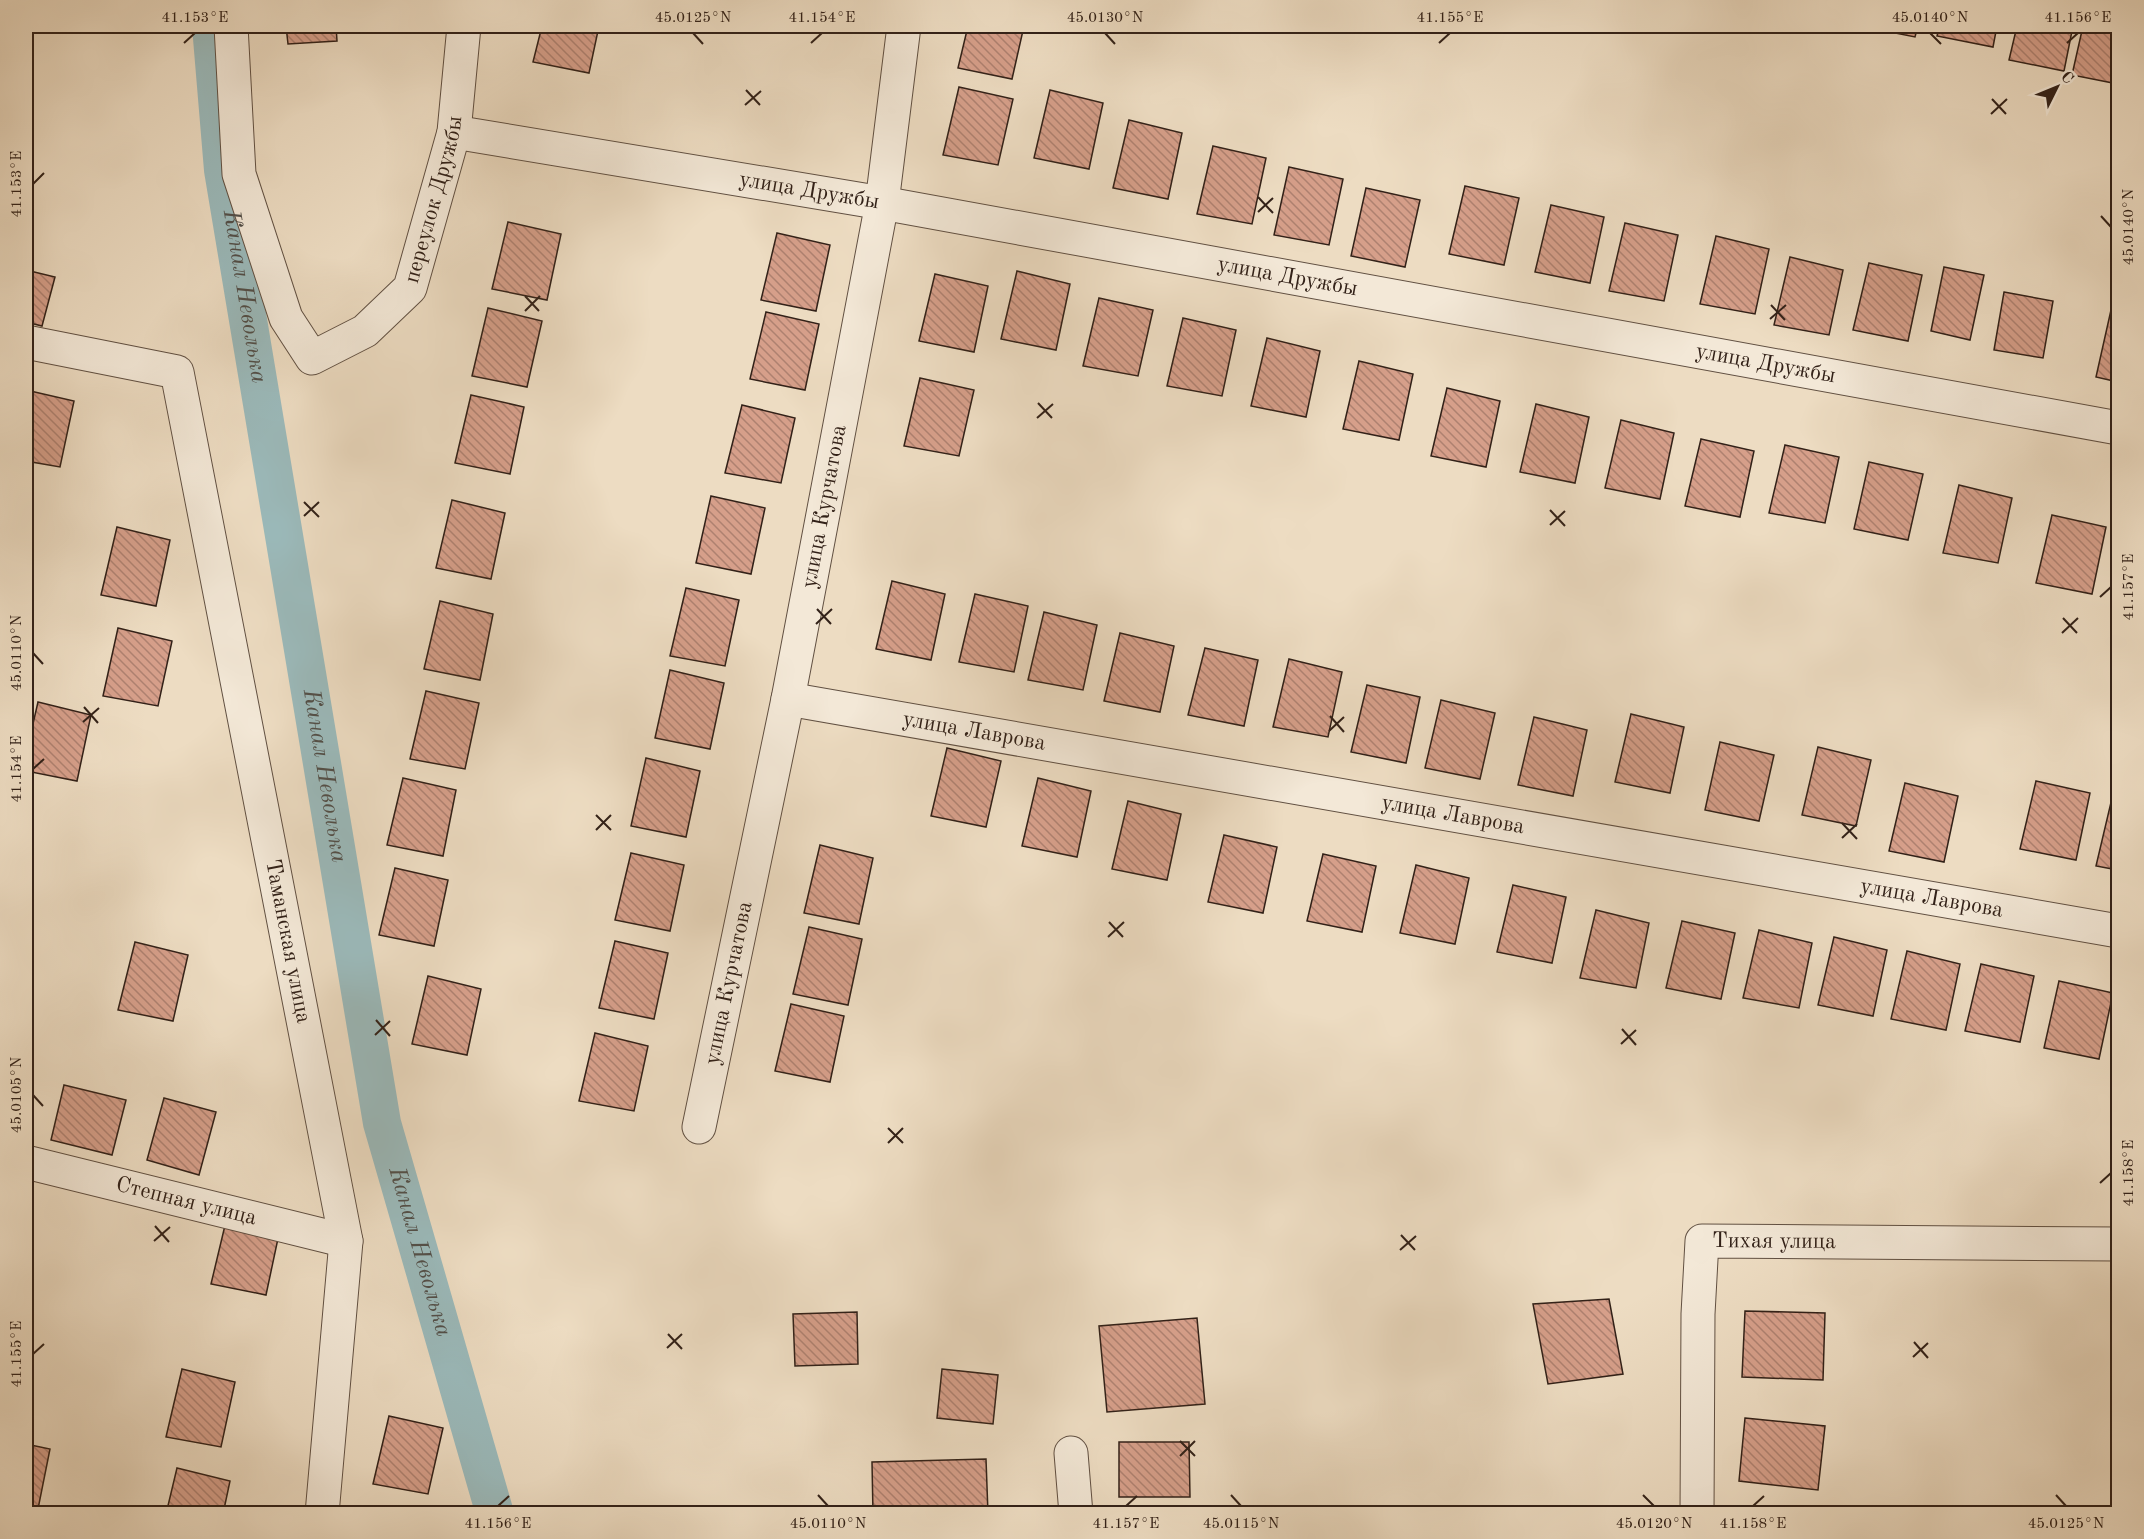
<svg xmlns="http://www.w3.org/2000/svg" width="2144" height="1539" viewBox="0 0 2144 1539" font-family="'Old Standard TT',serif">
  <defs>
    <pattern id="building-back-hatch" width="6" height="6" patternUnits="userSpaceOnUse" patternTransform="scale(1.5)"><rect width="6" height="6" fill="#d69f8a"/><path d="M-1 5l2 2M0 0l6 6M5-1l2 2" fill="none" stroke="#ae8170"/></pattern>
  </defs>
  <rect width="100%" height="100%" fill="#eddcc2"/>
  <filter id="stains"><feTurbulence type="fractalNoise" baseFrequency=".00333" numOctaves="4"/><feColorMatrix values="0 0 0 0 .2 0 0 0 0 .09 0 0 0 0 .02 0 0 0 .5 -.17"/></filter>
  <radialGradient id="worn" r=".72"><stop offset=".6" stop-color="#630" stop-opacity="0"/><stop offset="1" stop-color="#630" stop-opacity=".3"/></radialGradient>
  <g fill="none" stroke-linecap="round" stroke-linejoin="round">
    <path stroke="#9bbabb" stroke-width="38" id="s1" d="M 211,26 L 223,170 L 382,1123 L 495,1514"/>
  </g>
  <path fill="url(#building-back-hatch)" stroke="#322118" stroke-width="1.5" d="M 286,26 L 336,26 L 337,41 L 288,44 Z
    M 542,26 L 599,26 L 589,73 L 533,62 Z
    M 968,26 L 1024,26 L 1012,79 L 958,68 Z
    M 1860,26 L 1918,26 L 1915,37 Z
    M 1940,26 L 1997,26 L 1993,47 L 1937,36 Z
    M 2017,26 L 2073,26 L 2064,71 L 2009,60 Z
    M 2083,26 L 2118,26 L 2118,84 L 2072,75 Z
    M 959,87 L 1013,99 L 998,165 L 943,155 Z
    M 1050,90 L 1103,103 L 1089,169 L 1034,158 Z
    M 1129,120 L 1182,133 L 1168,199 L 1113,188 Z
    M 1213,146 L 1266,158 L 1252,224 L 1197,214 Z
    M 1289,167 L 1343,179 L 1329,245 L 1274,235 Z
    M 1465,186 L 1519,198 L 1504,265 L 1449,254 Z
    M 1366,188 L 1420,200 L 1405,267 L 1351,256 Z
    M 1551,205 L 1604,217 L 1590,283 L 1535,272 Z
    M 508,222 L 561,234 L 547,300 L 492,289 Z
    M 1625,223 L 1678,235 L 1664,301 L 1609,291 Z
    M 777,233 L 830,245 L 816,311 L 761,300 Z
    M 1716,236 L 1769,249 L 1755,314 L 1700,304 Z
    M 1790,257 L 1843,270 L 1829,335 L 1774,325 Z
    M 1869,263 L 1922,275 L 1908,341 L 1853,330 Z
    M 1944,267 L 1984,275 L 1970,340 L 1931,331 Z
    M 26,270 L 55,277 L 42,326 L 26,322 Z
    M 1017,271 L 1070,284 L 1056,350 L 1001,339 Z
    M 935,274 L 988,286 L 974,352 L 919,341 Z
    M 2004,292 L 2053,301 L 2043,358 L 1994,350 Z
    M 1099,298 L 1153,310 L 1138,376 L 1083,366 Z
    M 488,308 L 542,321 L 527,387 L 472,376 Z
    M 2111,310 L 2118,312 L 2118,382 L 2096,377 Z
    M 766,312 L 819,324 L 805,390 L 750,379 Z
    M 1183,318 L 1236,330 L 1222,396 L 1167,386 Z
    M 1267,338 L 1320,351 L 1306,417 L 1251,406 Z
    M 1359,361 L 1413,374 L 1399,440 L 1343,429 Z
    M 920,378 L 974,390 L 959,456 L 904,446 Z
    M 1447,388 L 1500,401 L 1486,467 L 1431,456 Z
    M 26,390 L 74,401 L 60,467 L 26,461 Z
    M 471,395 L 524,407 L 510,474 L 455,463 Z
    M 1536,404 L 1589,417 L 1575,483 L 1520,472 Z
    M 742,405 L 795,418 L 781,483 L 725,473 Z
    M 1621,420 L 1674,433 L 1660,499 L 1605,488 Z
    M 1701,439 L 1754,451 L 1740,517 L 1685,506 Z
    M 1785,445 L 1839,457 L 1825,523 L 1769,513 Z
    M 1869,462 L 1923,474 L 1908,540 L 1854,529 Z
    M 1959,485 L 2012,498 L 1998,563 L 1943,553 Z
    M 711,496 L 765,508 L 751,574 L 696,563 Z
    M 452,500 L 505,513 L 491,579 L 436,568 Z
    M 2052,515 L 2106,527 L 2092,594 L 2036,583 Z
    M 117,527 L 170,540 L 156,606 L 101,595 Z
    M 892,581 L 945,594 L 931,660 L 876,649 Z
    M 686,588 L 739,600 L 725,666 L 670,656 Z
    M 975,594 L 1028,606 L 1014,672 L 959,662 Z
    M 440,601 L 493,614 L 480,680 L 424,669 Z
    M 1044,612 L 1097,625 L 1083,690 L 1028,680 Z
    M 118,628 L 172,641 L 158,706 L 103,696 Z
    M 1120,633 L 1174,646 L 1160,712 L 1104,701 Z
    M 1205,648 L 1258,660 L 1244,726 L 1188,715 Z
    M 1289,659 L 1342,672 L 1328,737 L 1273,727 Z
    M 670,670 L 724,683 L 710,749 L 655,738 Z
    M 1367,685 L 1420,697 L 1406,763 L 1351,752 Z
    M 426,691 L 479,703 L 465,769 L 410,759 Z
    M 1441,700 L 1495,713 L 1480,779 L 1425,768 Z
    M 38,702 L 91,715 L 77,781 L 26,771 L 26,754 Z
    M 1631,714 L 1684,727 L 1670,793 L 1615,782 Z
    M 1534,717 L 1587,730 L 1573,796 L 1518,785 Z
    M 1720,742 L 1774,755 L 1759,821 L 1705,810 Z
    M 1818,747 L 1871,760 L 1856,826 L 1802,815 Z
    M 947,748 L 1001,761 L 986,827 L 931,816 Z
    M 646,758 L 700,771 L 686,837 L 631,826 Z
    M 403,778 L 456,790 L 443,856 L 387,845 Z
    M 1038,778 L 1091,791 L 1077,857 L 1022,846 Z
    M 2036,781 L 2090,793 L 2076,860 L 2020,849 Z
    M 1905,783 L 1958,796 L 1944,862 L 1889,851 Z
    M 2112,798 L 2118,799 L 2118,870 L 2096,866 Z
    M 1128,801 L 1181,814 L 1167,880 L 1112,869 Z
    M 1224,835 L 1277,847 L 1263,913 L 1208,902 Z
    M 820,845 L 873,858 L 859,924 L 804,913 Z
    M 631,853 L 684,865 L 670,931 L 615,920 Z
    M 1323,854 L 1376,866 L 1362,932 L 1307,921 Z
    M 1416,865 L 1469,878 L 1455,944 L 1400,933 Z
    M 395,868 L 448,880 L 434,946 L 379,935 Z
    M 1513,885 L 1566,897 L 1552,963 L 1497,952 Z
    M 1596,910 L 1649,923 L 1636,988 L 1580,978 Z
    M 1682,921 L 1735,933 L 1721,999 L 1666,988 Z
    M 809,927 L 862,939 L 848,1005 L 793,994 Z
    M 1759,930 L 1812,943 L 1799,1008 L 1743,998 Z
    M 1834,937 L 1887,950 L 1873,1016 L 1818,1005 Z
    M 615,941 L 668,953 L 654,1019 L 599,1008 Z
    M 135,942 L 188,955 L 173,1021 L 118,1010 Z
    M 1907,951 L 1960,964 L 1946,1030 L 1891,1019 Z
    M 1981,964 L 2034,976 L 2020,1042 L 1965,1031 Z
    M 428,976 L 481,989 L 467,1055 L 412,1044 Z
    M 2059,981 L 2113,993 L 2099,1059 L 2044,1048 Z
    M 791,1004 L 844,1016 L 830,1082 L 775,1071 Z
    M 595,1033 L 648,1046 L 634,1111 L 579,1101 Z
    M 64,1085 L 126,1100 L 112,1155 L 51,1140 Z
    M 164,1098 L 216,1112 L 199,1175 L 147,1160 Z
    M 227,1217 L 280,1229 L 266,1295 L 211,1284 Z
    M 1609,1299 L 1623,1374 L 1548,1384 L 1533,1304 Z
    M 1745,1311 L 1825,1313 L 1823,1380 L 1742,1377 Z
    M 857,1312 L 858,1364 L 795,1366 L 793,1314 Z
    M 1197,1318 L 1205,1404 L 1107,1412 L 1099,1326 Z
    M 182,1369 L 235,1382 L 221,1447 L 166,1437 Z
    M 942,1369 L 998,1375 L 993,1424 L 937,1418 Z
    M 389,1416 L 443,1428 L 428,1494 L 373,1484 Z
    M 1745,1418 L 1825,1426 L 1818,1490 L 1739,1481 Z
    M 1119,1442 L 1189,1442 L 1190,1497 L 1119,1497 Z
    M 26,1444 L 50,1449 L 37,1514 L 26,1513 Z
    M 986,1459 L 988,1514 L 873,1514 L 872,1462 Z
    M 177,1468 L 230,1481 L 223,1514 L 166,1514 Z"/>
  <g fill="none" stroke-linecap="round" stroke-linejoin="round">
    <defs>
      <g id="street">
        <path id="s2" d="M 231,26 L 239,174 L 286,318 L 312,358 L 365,331 L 410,288 L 454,132 L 464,26"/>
        <path id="s3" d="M 454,132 L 882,203 L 2118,428"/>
        <path id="s4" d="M 26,342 L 177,372 L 346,1241 L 322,1514"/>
        <path id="s5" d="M 788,699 L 2118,931"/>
        <path id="s6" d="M 699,1127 L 788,699 L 882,203 L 904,26"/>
        <path id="s7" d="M 26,1162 L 346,1241"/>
        <path d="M 1071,1453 L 1076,1514"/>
        <path id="s8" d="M 1697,1514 L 1698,1314 L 1702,1241 L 2118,1244"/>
      </g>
    </defs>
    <use href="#street" stroke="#615042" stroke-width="35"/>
    <use href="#street" stroke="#f3e8d7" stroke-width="33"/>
  </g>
  <path fill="none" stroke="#322118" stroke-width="2" d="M 693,33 L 703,44M 1105,33 L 1115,44M 1930,33 L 1941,44M 184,43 L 195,33M 811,43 L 822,33M 1439,43 L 1450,33M 2067,43 L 2078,33M 746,90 L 760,105M 1992,99 L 2006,114M 745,105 L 761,91M 1991,114 L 2007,99M 33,184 L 44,173M 1258,197 L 1273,213M 1258,212 L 1273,198M 2101,216 L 2111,227M 525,296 L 539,311M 1771,305 L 1785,320M 525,311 L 540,296M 1770,319 L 1786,305M 1038,403 L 1052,418M 1037,418 L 1053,404M 304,502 L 319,517M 1550,510 L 1565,526M 304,516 L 319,502M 1550,525 L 1565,511M 2100,597 L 2111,587M 817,609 L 831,624M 2063,618 L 2077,633M 816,624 L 832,609M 2062,633 L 2078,618M 33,653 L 43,664M 84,707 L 98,723M 1330,716 L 1344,732M 83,722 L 99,708M 1329,731 L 1344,717M 33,769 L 44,759M 596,815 L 611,830M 1842,823 L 1857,839M 596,830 L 611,815M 1842,838 L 1857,824M 1109,922 L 1123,937M 1108,937 L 1124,922M 376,1020 L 390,1036M 1622,1029 L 1636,1045M 375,1035 L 390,1021M 1621,1044 L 1636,1030M 33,1095 L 43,1106M 888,1128 L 903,1143M 888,1143 L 903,1128M 2100,1183 L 2111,1173M 155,1226 L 169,1242M 1401,1235 L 1415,1250M 154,1241 L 170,1227M 1400,1250 L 1416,1236M 668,1334 L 682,1349M 1914,1342 L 1928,1358M 667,1348 L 682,1334M 33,1354 L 44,1344M 1913,1357 L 1928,1343M 1180,1441 L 1195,1456M 1180,1456 L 1195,1441M 818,1495 L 828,1506M 1231,1495 L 1241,1506M 1643,1495 L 1654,1506M 2056,1495 L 2066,1506M 498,1506 L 509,1496M 1126,1506 L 1137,1496M 1753,1506 L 1764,1496"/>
  <g text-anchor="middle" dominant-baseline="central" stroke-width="5" stroke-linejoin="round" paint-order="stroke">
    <g font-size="22" fill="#322118" stroke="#f3e8d7">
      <text stroke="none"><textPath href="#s3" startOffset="360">улица Дружбы</textPath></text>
      <text stroke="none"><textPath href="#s2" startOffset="561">переулок Дружбы</textPath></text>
      <text stroke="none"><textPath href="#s3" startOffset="846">улица Дружбы</textPath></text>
      <text stroke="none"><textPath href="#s3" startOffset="1332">улица Дружбы</textPath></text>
      <text stroke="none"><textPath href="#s6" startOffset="633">улица Курчатова</textPath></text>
      <text stroke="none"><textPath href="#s5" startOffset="189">улица Лаврова</textPath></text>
      <text stroke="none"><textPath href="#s5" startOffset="675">улица Лаврова</textPath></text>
      <text stroke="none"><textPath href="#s5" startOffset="1161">улица Лаврова</textPath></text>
      <text stroke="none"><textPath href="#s4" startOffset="734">Таманская улица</textPath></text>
      <text stroke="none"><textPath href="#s6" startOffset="147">улица Курчатова</textPath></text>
      <text stroke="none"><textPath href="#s7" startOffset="165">Степная улица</textPath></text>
      <text stroke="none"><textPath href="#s8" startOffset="345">Тихая улица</textPath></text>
    </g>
    <g font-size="24" font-style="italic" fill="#524f49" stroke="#f3e8d7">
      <text stroke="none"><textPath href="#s1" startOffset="273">Канал Неволька</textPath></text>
      <text stroke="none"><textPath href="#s1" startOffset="759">Канал Неволька</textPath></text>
      <text stroke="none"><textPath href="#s1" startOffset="1245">Канал Неволька</textPath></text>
    </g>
  </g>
  <rect width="2144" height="1539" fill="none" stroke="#eddcc2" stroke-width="66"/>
  <g transform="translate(2057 87) rotate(47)" stroke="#f3e8d7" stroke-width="4.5" paint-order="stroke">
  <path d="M0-4.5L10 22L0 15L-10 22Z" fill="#322118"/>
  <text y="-9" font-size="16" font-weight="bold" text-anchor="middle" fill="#322118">С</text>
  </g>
  <rect x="33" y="33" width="2078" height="1473" fill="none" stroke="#322118" stroke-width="2"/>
  <g font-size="15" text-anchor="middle" fill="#322118">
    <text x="195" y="22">41.153°E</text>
    <text x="693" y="22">45.0125°N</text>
    <text x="822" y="22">41.154°E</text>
    <text x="1105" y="22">45.0130°N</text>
    <text x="1450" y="22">41.155°E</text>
    <text x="1930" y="22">45.0140°N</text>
    <text x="2078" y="22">41.156°E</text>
    <text transform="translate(16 184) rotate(-90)" y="5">41.153°E</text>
    <text transform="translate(2128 227) rotate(-90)" y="5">45.0140°N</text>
    <text transform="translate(2128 587) rotate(-90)" y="5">41.157°E</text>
    <text transform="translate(16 653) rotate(-90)" y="5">45.0110°N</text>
    <text transform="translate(16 769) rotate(-90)" y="5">41.154°E</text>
    <text transform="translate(16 1095) rotate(-90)" y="5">45.0105°N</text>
    <text transform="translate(2128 1173) rotate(-90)" y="5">41.158°E</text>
    <text transform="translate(16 1354) rotate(-90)" y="5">41.155°E</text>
    <text x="498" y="1528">41.156°E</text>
    <text x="828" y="1528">45.0110°N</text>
    <text x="1126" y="1528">41.157°E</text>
    <text x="1241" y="1528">45.0115°N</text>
    <text x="1654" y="1528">45.0120°N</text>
    <text x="1753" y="1528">41.158°E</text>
    <text x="2066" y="1528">45.0125°N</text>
  </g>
  <rect width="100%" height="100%" filter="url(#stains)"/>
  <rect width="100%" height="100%" fill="url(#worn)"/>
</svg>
